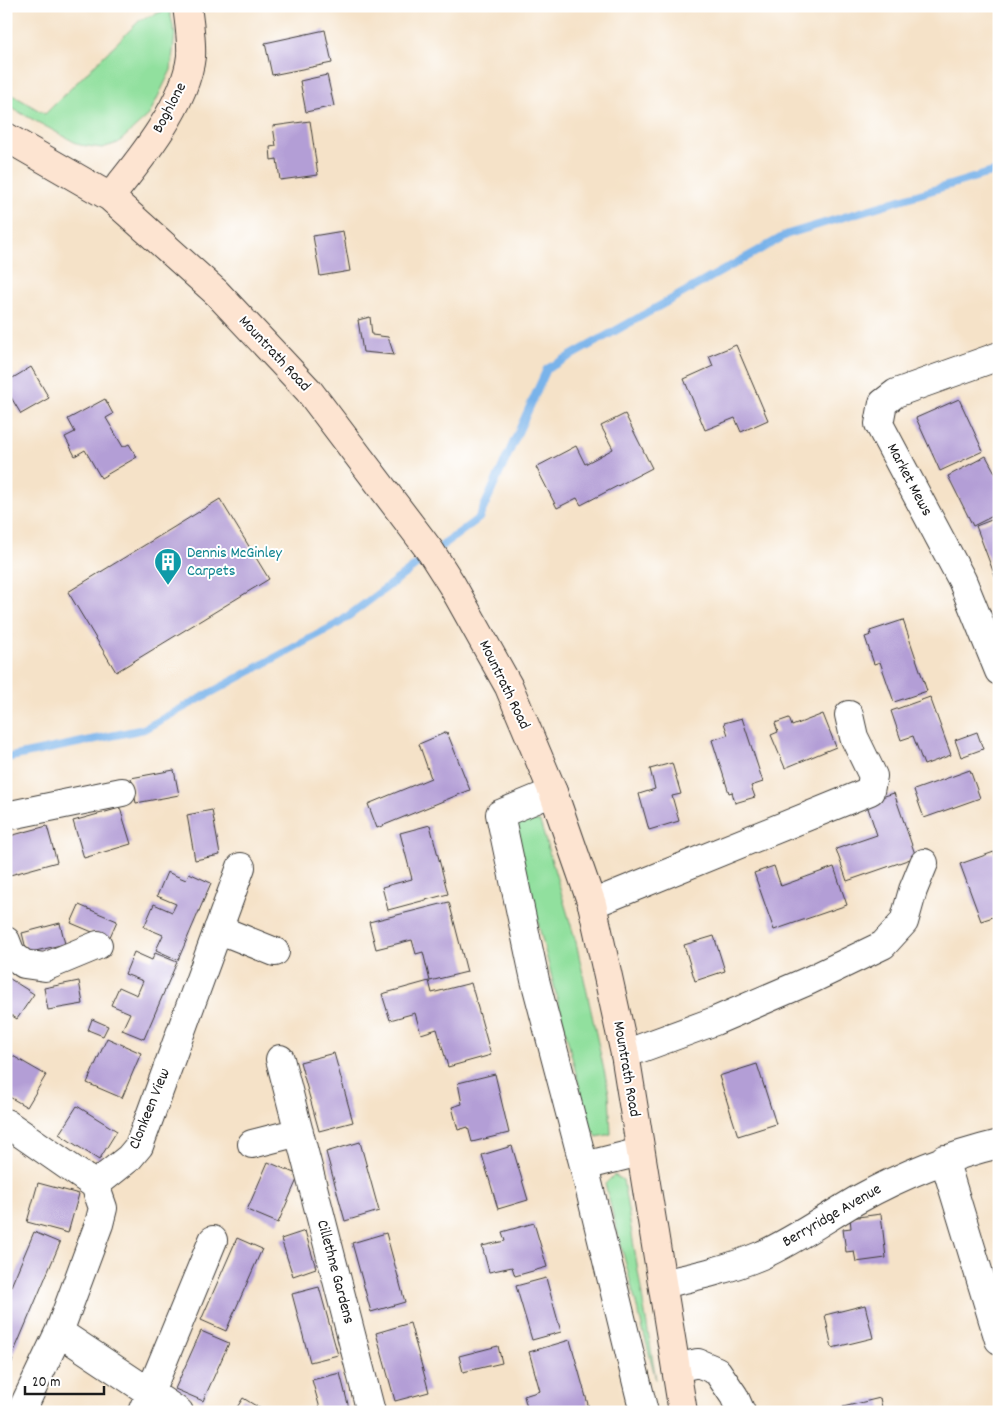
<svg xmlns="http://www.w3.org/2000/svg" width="1005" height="1418" viewBox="0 0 1005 1418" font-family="Dekko,sans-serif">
  <rect width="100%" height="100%" fill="#fff"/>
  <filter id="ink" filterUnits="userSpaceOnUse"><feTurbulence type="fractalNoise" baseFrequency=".02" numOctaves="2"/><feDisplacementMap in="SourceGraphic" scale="10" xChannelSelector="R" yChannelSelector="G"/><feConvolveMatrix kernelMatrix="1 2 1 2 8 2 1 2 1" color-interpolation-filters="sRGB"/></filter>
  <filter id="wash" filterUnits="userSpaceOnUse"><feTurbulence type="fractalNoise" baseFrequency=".0096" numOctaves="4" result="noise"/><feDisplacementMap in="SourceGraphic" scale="20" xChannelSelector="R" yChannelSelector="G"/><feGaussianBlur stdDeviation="1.12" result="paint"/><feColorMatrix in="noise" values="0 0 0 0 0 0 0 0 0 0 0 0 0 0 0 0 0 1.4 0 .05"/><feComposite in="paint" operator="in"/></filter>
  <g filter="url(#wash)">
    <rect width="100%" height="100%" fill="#f5e2c8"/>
    <path fill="#91e09e" stroke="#567e5d" d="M 169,9 L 175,33 L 171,70 L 149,115 L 118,143 L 102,148 L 80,145 L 6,105 L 6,91 L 45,114 L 140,20 Z
      M 521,817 L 540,822 L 576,942 L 609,1093 L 611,1134 L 597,1137 L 589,1125 L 514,827 Z
      M 614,1175 L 623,1180 L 656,1380 L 605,1184 Z"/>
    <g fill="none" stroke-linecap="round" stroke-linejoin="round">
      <path stroke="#79b3ea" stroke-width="8" d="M 6,758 L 144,729 L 339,623 L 479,518 L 547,369 L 788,234 L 999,170"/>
    </g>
    <g id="blocks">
      <path fill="#b39ed6" d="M 325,30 L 332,63 L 272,75 L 265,43 Z
        M 327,75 L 334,106 L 306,112 L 300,81 Z
        M 310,121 L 318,175 L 280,180 L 277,159 L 271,160 L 270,147 L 276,146 L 273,126 Z
        M 343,231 L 350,271 L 320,276 L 313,236 Z
        M 370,317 L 372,335 L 388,337 L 394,355 L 363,352 L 358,320 Z
        M 736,345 L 768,420 L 741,432 L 735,418 L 705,430 L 684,379 L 713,366 L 709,356 Z
        M 31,367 L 49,398 L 21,414 L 6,389 L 6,382 Z
        M 105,399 L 113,414 L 106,418 L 123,447 L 129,444 L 137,457 L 101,478 L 85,450 L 75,456 L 65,437 L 75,432 L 68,419 Z
        M 959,399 L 983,451 L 940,471 L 916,418 Z
        M 625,414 L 652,468 L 581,505 L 577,498 L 557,508 L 536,467 L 576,446 L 585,464 L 613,449 L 601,426 Z
        M 986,456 L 999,480 L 999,513 L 973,526 L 948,476 Z
        M 220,499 L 269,579 L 116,672 L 68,592 Z
        M 999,517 L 999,578 L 996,579 L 976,526 Z
        M 903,620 L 927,691 L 894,702 L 880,662 L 874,664 L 865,637 L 871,635 L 870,631 Z
        M 930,697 L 951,755 L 924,765 L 913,736 L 901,740 L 891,711 Z
        M 823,714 L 836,747 L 785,768 L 771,735 L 778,732 L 775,723 L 789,718 L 792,726 Z
        M 742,718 L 763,782 L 751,786 L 755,797 L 735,803 L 732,792 L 729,793 L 712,740 L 728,735 L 724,723 Z
        M 447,732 L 470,790 L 377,828 L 368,804 L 431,778 L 419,744 Z
        M 977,732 L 983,749 L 961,757 L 955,740 Z
        M 672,763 L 681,794 L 672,796 L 679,821 L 649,830 L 639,794 L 655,789 L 650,769 Z
        M 174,770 L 179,795 L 136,803 L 131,778 Z
        M 970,770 L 980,798 L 924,818 L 914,790 Z
        M 894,793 L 916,857 L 847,881 L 836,849 L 877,835 L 866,802 Z
        M 120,808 L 131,844 L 84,858 L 73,821 Z
        M 212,810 L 220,855 L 195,860 L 187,815 Z
        M 430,825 L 448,894 L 388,910 L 382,887 L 412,879 L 400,833 Z
        M 47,826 L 57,862 L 10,875 L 6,861 L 6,837 Z
        M 994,852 L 999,865 L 999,915 L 981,921 L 960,864 Z
        M 774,866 L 781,886 L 834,867 L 847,905 L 774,930 L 754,873 Z
        M 167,872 L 186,880 L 189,873 L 211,883 L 178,960 L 156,950 L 163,935 L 144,927 L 154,904 L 172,912 L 176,904 L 157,896 Z
        M 449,902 L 467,972 L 430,981 L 423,952 L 416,954 L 412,940 L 376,949 L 369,922 Z
        M 79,905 L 117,921 L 109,939 L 71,923 Z
        M 60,923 L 65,944 L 27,953 L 22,933 Z
        M 714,936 L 725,971 L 695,981 L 684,945 Z
        M 134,952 L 152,960 L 155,953 L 177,962 L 144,1039 L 122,1030 L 130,1013 L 111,1005 L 119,987 L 137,995 L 143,981 L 125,974 Z
        M 7,977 L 34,994 L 17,1019 L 6,1012 Z
        M 79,981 L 83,1004 L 48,1010 L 44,988 Z
        M 429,981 L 432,993 L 471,983 L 491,1055 L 448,1067 L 437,1029 L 421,1034 L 415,1013 L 390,1020 L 382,994 Z
        M 92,1019 L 108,1026 L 103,1036 L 88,1030 Z
        M 107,1038 L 141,1053 L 122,1098 L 87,1083 Z
        M 6,1052 L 46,1075 L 27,1107 L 6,1095 Z
        M 334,1053 L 353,1122 L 319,1131 L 300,1062 Z
        M 757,1064 L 776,1124 L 738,1136 L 719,1076 Z
        M 495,1074 L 509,1133 L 472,1142 L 468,1127 L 458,1130 L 452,1107 L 462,1104 L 458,1083 Z
        M 77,1106 L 117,1131 L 99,1160 L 59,1134 Z
        M 360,1142 L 379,1211 L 345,1221 L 326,1152 Z
        M 512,1146 L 528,1200 L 498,1209 L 482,1155 Z
        M 268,1162 L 299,1175 L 278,1223 L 247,1210 Z
        M 38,1183 L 79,1194 L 68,1233 L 27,1222 Z
        M 881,1214 L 886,1258 L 856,1262 L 854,1251 L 846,1252 L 843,1229 L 851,1228 L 850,1218 Z
        M 534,1223 L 547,1267 L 515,1276 L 512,1267 L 489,1272 L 482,1246 L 505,1241 L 502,1232 Z
        M 305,1231 L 316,1268 L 293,1276 L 281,1239 Z
        M 34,1232 L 60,1243 L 13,1354 L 6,1351 L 6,1298 Z
        M 386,1233 L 405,1302 L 371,1312 L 352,1243 Z
        M 237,1238 L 262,1249 L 226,1331 L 201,1320 Z
        M 546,1278 L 561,1332 L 532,1340 L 516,1286 Z
        M 319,1287 L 338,1355 L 310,1362 L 292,1294 Z
        M 865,1305 L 873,1338 L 832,1348 L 825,1315 Z
        M 410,1323 L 429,1392 L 395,1401 L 376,1333 Z
        M 201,1331 L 229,1343 L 203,1401 L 175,1389 Z
        M 570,1340 L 589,1408 L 576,1412 L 546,1412 L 545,1409 L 528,1412 L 524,1396 L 540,1391 L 529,1352 Z
        M 498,1346 L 502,1363 L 463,1372 L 459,1356 Z
        M 6,1357 L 13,1360 L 6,1376 Z
        M 340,1373 L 350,1412 L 321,1412 L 312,1380 Z
        M 243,1398 L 266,1412 L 234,1412 Z
        M 880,1398 L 883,1412 L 845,1412 L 843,1407 Z"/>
    </g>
  </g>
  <g filter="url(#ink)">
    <use href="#blocks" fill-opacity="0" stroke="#3d3a36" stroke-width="1"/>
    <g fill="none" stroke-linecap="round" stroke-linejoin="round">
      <defs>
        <path id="street" d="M 999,356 L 896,393 L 883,403 L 879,424 L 962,580 L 999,671
          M 553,792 L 500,814 L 535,980 L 584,1166 L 644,1412
          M 6,816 L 122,792
          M 592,904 L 870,791 L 873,776 L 854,737 L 849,715
          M 218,929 L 275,952
          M 6,941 L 11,954 L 24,964 L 45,967 L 98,945
          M 625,1054 L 715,1021 L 808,981 L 883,945 L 904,922 L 913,890 L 924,863
          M 280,1059 L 371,1412
          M 6,1123 L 95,1185
          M 252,1144 L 299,1132
          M 944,1159 L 999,1340
          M 584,1166 L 640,1152
          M 95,1185 L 129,1158 L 139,1146 L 241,867
          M 663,1284 C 698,1276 729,1269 762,1255 C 795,1240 826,1218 857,1200 C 902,1175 949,1156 999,1144
          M 59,1332 L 179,1412
          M 676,1368 L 698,1363 L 717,1371 L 734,1396 L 741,1412
          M 21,1412 L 59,1332 L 99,1224 L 103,1208 L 95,1185
          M 142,1412 L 213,1240"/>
        <path id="secondary" d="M 6,137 L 110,197 L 217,293 L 309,391 L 431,552 L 452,585 L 509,687 L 553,792 L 592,904 L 625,1054 L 683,1412
          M 110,197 C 140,160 186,104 191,56 C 192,40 189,22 187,6"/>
      </defs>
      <use href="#street" stroke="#3d3a36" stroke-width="30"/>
      <use href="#secondary" stroke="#3d3a36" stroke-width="30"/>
      <use href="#street" stroke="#fff" stroke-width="28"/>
      <use href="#secondary" stroke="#fde4d1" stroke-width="28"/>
    </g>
  </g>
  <defs>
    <symbol id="building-pin" viewBox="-11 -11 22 30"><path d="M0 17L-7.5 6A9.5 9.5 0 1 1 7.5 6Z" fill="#0f9aa8" stroke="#fff"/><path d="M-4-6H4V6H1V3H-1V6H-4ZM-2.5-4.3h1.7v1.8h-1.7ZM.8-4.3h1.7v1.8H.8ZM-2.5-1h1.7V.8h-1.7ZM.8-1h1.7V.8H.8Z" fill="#fff"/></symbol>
  </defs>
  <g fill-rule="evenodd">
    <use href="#building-pin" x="152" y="546" width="32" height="43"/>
  </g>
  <g text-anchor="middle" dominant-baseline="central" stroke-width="4" stroke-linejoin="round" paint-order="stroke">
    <g font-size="16" fill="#1c1c1c" stroke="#fff">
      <text transform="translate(170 108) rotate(-62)">Boghlone</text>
      <text transform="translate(274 354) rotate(47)">Mountrath Road</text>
      <text transform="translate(909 480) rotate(62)">Market Mews</text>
      <text transform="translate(504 685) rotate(64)">Mountrath Road</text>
      <text transform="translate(626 1069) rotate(80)">Mountrath Road</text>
      <text transform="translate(150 1109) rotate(-68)">Clonkeen View</text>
      <text transform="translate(832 1216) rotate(-30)">Berryridge Avenue</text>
      <text transform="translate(335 1272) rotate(75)">Cillethne Gardens</text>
    </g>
    <g font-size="16" fill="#0d838f" stroke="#fff" text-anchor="start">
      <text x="187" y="553">Dennis McGinley<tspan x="187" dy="18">Carpets</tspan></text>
    </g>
  </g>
  <rect width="1005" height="1418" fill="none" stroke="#fff" stroke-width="25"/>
  <path d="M25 1386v8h79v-8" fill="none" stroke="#1c1c1c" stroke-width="2.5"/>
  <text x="32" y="1386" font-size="15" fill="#1c1c1c" stroke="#ffffff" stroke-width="4" paint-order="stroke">20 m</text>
</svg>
